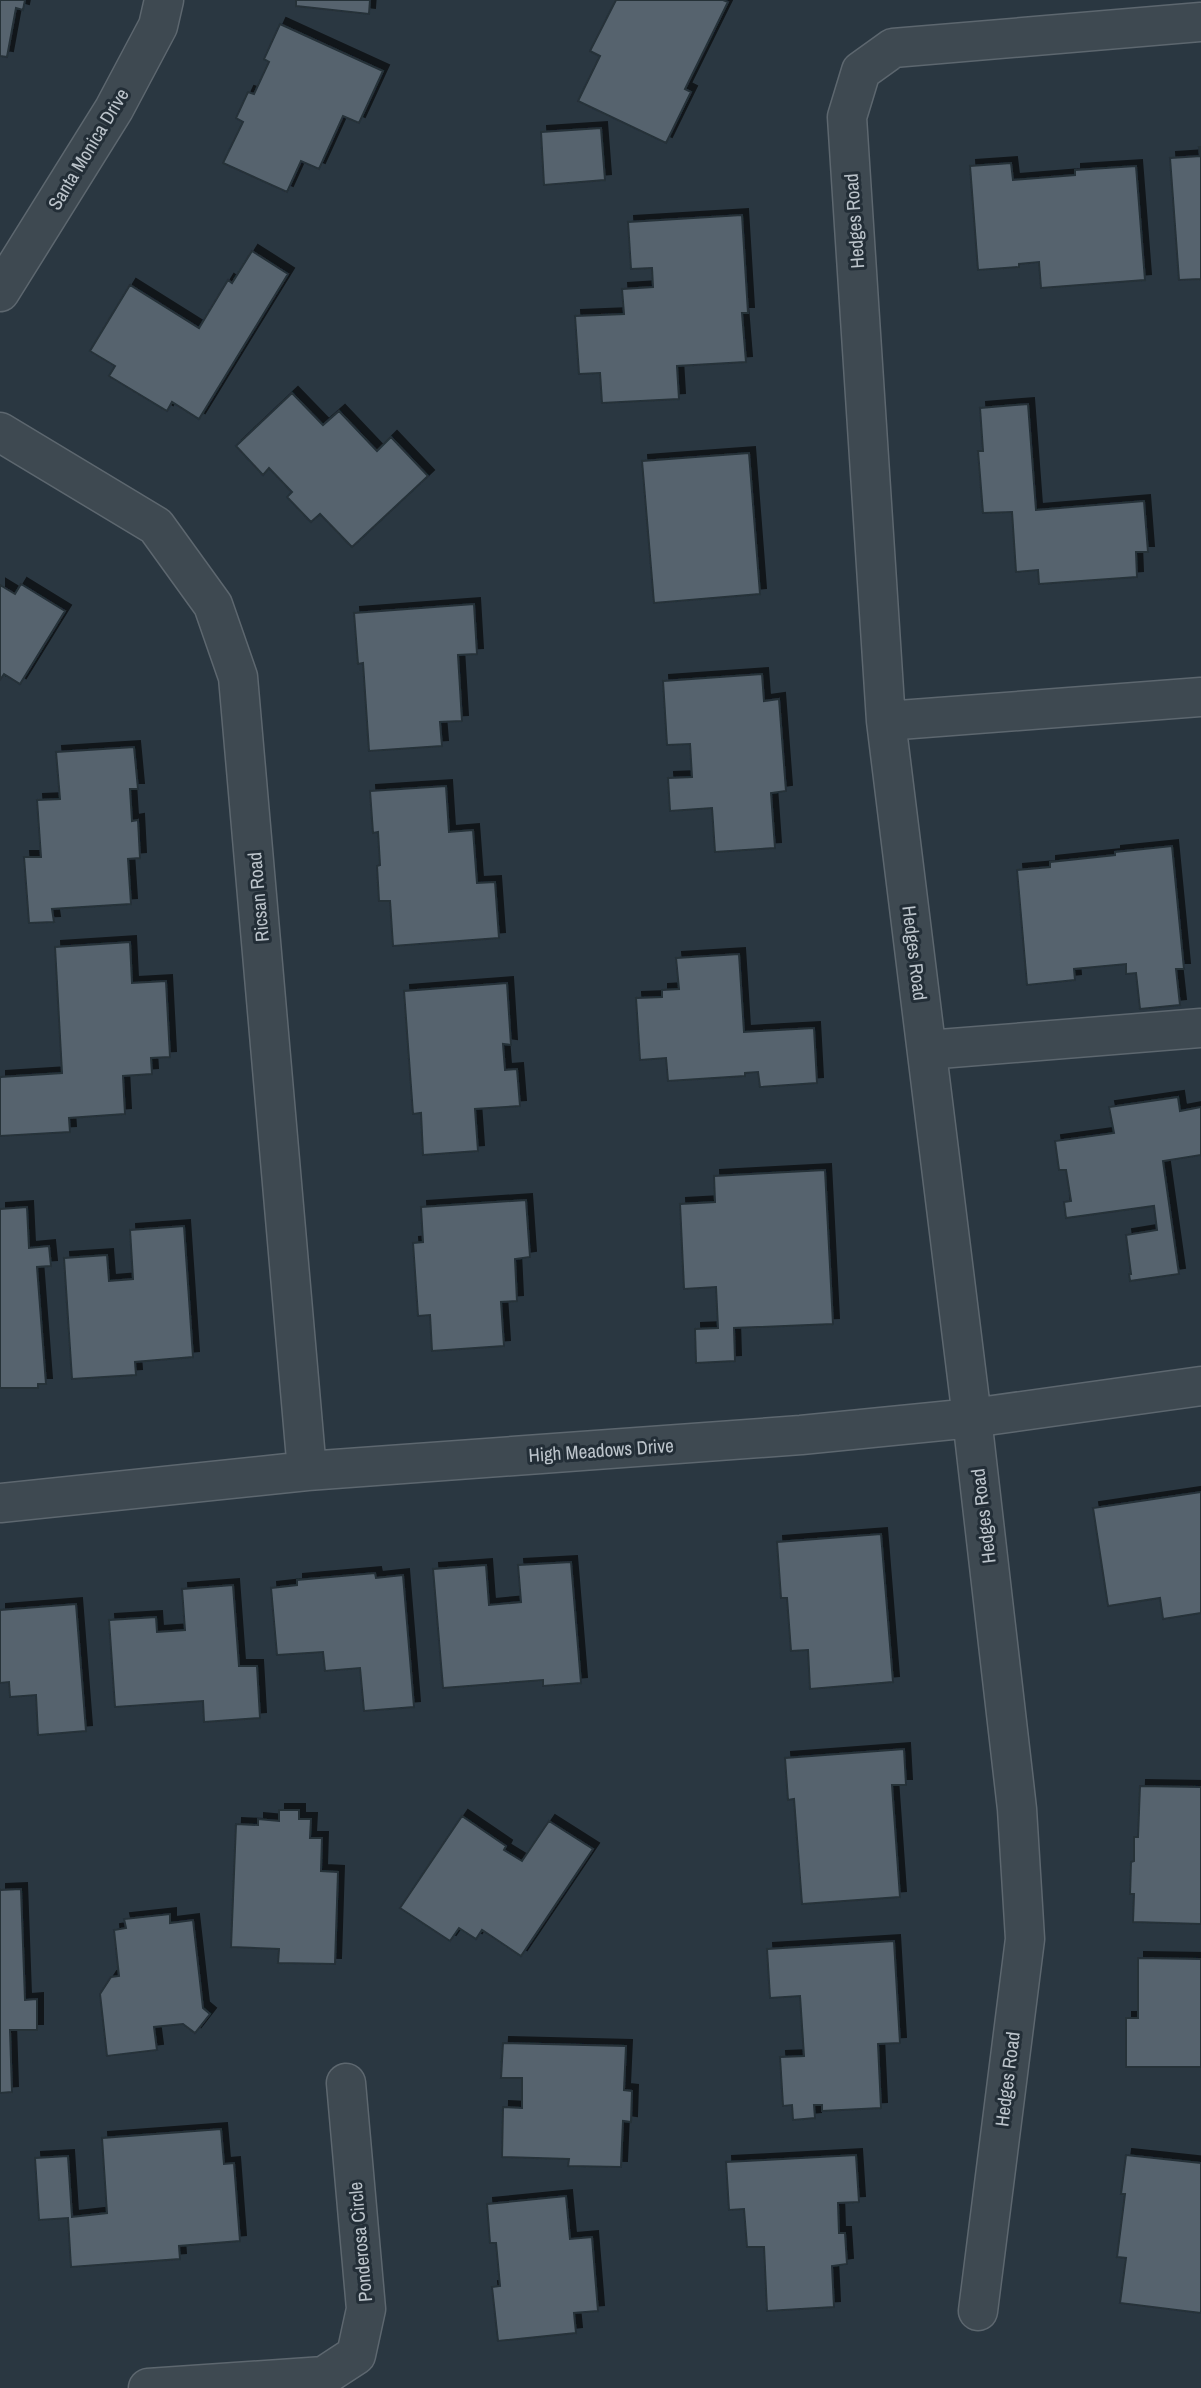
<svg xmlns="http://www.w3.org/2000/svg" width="1201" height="2388" viewBox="0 0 1201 2388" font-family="'Archivo Narrow',sans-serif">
  <defs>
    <filter id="shadow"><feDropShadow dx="6" dy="-6" stdDeviation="0" flood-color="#0009"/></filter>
  </defs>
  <rect width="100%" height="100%" fill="#2a3741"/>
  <path fill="#56646e" stroke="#253039" stroke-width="2" filter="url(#shadow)" d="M 0,0 L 25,0 L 23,10 L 16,8 L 7,57 L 0,56 Z
    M 296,0 L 370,0 L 369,14 L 296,6 Z
    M 616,0 L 723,0 L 728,2 L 685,89 L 691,92 L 666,143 L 578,101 L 600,56 L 590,51 Z
    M 280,24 L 383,71 L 359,123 L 343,116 L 319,169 L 301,161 L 287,192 L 223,163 L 243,122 L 236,118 L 248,92 L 254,94 L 269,62 L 264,59 Z
    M 601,128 L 605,180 L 544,185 L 541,132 Z
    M 1199,147 L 1201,147 L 1201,279 L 1179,280 L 1170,158 L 1200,156 Z
    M 1011,163 L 1013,180 L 1075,175 L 1075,170 L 1136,166 L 1145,280 L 1041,288 L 1039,262 L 1019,264 L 1019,267 L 978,270 L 970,166 Z
    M 742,215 L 748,313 L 742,313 L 746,362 L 677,366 L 679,399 L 602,403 L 600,373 L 579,374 L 575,316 L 624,314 L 622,289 L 653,287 L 652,268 L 631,269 L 628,222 Z
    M 252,251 L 288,274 L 199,419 L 172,402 L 167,411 L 109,376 L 115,366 L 90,351 L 130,285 L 199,328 L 228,280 L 232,283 Z
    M 292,393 L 323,425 L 339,411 L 377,451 L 391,437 L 428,476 L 352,547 L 320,514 L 311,522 L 287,497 L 292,492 L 269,468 L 263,475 L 236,446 Z
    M 1028,404 L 1036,510 L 1144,501 L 1148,552 L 1136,552 L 1137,577 L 1039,584 L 1038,570 L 1016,572 L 1012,512 L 983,513 L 978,451 L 983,451 L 980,408 Z
    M 749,453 L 760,594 L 654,603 L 642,461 Z
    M 21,584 L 65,611 L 20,684 L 4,674 L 0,680 L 0,585 L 15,594 Z
    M 474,604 L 477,654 L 458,655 L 462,721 L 440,722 L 442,746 L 369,751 L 363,663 L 358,664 L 354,613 Z
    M 762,674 L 764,701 L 779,699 L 786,791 L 771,793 L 775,848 L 715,852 L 712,808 L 670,811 L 668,778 L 692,777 L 690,744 L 667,745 L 663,681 Z
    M 134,747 L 138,789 L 130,789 L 132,821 L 138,820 L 140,858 L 128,859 L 131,904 L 52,909 L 54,922 L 29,923 L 24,857 L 41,857 L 37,800 L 60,799 L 56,752 Z
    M 446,786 L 449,832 L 473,830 L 477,883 L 495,882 L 499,938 L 393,946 L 390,901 L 379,901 L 377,866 L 380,865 L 378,832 L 373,833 L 370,791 Z
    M 1172,846 L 1184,969 L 1176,969 L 1180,1005 L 1140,1009 L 1136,973 L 1126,974 L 1126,964 L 1074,969 L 1075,980 L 1027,985 L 1017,870 L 1050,867 L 1050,862 L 1115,855 L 1115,852 Z
    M 130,942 L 132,983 L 166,981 L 170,1057 L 151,1058 L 152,1074 L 123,1076 L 125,1114 L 69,1118 L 70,1132 L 0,1136 L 0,1077 L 62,1073 L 55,947 Z
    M 739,954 L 744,1032 L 814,1028 L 817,1083 L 760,1087 L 758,1072 L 745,1073 L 745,1076 L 668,1081 L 666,1058 L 640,1060 L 636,998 L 662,997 L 662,990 L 679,989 L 676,958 Z
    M 507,983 L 511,1045 L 503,1044 L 505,1070 L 517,1069 L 520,1106 L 475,1109 L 478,1151 L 423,1155 L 421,1113 L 413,1114 L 404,991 Z
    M 1178,1097 L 1180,1111 L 1201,1107 L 1201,1155 L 1163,1161 L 1179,1274 L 1130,1281 L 1129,1274 L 1131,1274 L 1126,1235 L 1157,1230 L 1154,1206 L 1066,1218 L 1064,1202 L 1071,1201 L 1066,1170 L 1059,1170 L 1055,1141 L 1114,1133 L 1109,1107 Z
    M 825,1170 L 833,1324 L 734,1328 L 735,1361 L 696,1363 L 695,1329 L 718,1328 L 716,1287 L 684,1289 L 680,1204 L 715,1202 L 714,1176 Z
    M 526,1200 L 530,1257 L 515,1259 L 517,1301 L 501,1302 L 504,1346 L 432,1351 L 430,1315 L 418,1316 L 413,1243 L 423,1242 L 421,1207 Z
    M 27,1207 L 29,1248 L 49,1246 L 51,1266 L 37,1267 L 46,1384 L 38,1384 L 38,1388 L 0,1388 L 0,1209 Z
    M 184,1226 L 193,1357 L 135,1362 L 136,1375 L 72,1379 L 64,1258 L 107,1255 L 109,1281 L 133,1279 L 130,1230 Z
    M 1201,1492 L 1201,1613 L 1163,1619 L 1160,1598 L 1108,1606 L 1093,1508 Z
    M 881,1534 L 893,1682 L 810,1689 L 808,1650 L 791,1651 L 787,1598 L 781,1598 L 777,1542 Z
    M 571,1562 L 581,1683 L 543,1686 L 543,1680 L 443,1688 L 433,1569 L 486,1565 L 489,1605 L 521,1602 L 518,1565 Z
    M 375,1573 L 376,1578 L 403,1575 L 414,1707 L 364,1711 L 360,1668 L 325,1671 L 323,1652 L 277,1655 L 271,1588 L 297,1585 L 297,1580 Z
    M 233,1585 L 239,1666 L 257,1666 L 260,1718 L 204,1722 L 203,1701 L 115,1707 L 109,1620 L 156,1617 L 157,1632 L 185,1630 L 182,1589 Z
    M 76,1604 L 86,1731 L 38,1735 L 36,1695 L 10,1697 L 9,1682 L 0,1683 L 0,1610 Z
    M 904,1749 L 906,1785 L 892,1785 L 900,1897 L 802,1904 L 794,1799 L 788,1800 L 785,1758 Z
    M 1140,1786 L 1201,1787 L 1201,1924 L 1133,1922 L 1134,1894 L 1130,1894 L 1131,1862 L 1134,1861 L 1134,1837 L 1138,1837 Z
    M 279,1810 L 299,1810 L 299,1819 L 311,1819 L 310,1838 L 322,1838 L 321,1871 L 338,1872 L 335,1964 L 278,1963 L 279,1949 L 231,1947 L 236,1824 L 258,1825 L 258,1819 L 279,1821 Z
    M 462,1816 L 506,1846 L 504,1850 L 522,1861 L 549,1821 L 593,1849 L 521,1956 L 482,1930 L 476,1939 L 459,1928 L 450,1941 L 400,1908 Z
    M 21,1889 L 25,2000 L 37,1999 L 37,2030 L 10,2030 L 12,2092 L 0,2093 L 0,1890 Z
    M 170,1914 L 170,1923 L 193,1920 L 203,2008 L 210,2014 L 195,2033 L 183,2024 L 154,2027 L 157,2050 L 107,2056 L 100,1994 L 111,1977 L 119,1976 L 114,1930 L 126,1928 L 124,1919 Z
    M 894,1941 L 900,2043 L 878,2044 L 881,2108 L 822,2111 L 822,2105 L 814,2105 L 815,2118 L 793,2120 L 792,2105 L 783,2106 L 780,2057 L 804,2056 L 800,1996 L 770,1998 L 767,1949 Z
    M 1138,1958 L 1201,1959 L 1201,2067 L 1126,2067 L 1126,2018 L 1138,2018 Z
    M 503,2043 L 626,2046 L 624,2090 L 632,2091 L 631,2122 L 623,2121 L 621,2167 L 568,2166 L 569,2159 L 502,2157 L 503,2107 L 522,2108 L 522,2078 L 501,2078 Z
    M 221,2129 L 224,2164 L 234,2163 L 240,2241 L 179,2246 L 180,2259 L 71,2267 L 68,2218 L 39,2220 L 35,2158 L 68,2156 L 72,2217 L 107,2213 L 102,2138 Z
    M 856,2155 L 859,2202 L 838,2203 L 839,2233 L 845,2233 L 847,2264 L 832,2266 L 834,2307 L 767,2311 L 764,2247 L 747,2247 L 744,2209 L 729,2210 L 726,2162 Z
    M 1126,2155 L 1201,2163 L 1201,2313 L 1120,2303 L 1126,2258 L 1117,2257 L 1125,2194 L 1121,2194 Z
    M 566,2196 L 570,2239 L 592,2237 L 598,2311 L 574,2313 L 576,2333 L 498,2341 L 492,2287 L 500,2286 L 496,2243 L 490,2243 L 487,2204 Z"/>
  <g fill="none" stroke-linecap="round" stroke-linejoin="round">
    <defs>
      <path id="minor" d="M 1201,22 L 893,48 L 861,71 L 847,117 L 886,721 L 1201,697
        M 0,292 L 114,109 L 158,26 L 164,0
        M 0,432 L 156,526 L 213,605 L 238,677 L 307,1471
        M 886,721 L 972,1418 L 1017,1809 L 1025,1939 L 978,2311
        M 927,1050 L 1201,1028
        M 0,1503 L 307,1471 L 801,1435 L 972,1418 L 1201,1386
        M 148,2388 L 324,2376 L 356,2355 L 366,2309 L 346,2083"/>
    </defs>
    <use href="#minor" stroke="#5d676f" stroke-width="41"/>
    <use href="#minor" stroke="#3e4951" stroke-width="38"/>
  </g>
  <g text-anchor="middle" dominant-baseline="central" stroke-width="6" stroke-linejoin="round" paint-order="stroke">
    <g font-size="19" fill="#bcc4cb" stroke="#232e37">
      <text transform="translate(88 149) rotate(-59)">Santa Monica Drive</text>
      <text transform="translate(854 221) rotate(-94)">Hedges Road</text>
      <text transform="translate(258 897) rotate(-95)">Ricsan Road</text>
      <text transform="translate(915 953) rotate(83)">Hedges Road</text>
      <text transform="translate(601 1450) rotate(-4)">High Meadows Drive</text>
      <text transform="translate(983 1516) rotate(-97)">Hedges Road</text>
      <text transform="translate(1007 2079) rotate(-83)">Hedges Road</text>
      <text transform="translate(360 2242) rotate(-95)">Ponderosa Circle</text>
    </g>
  </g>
</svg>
